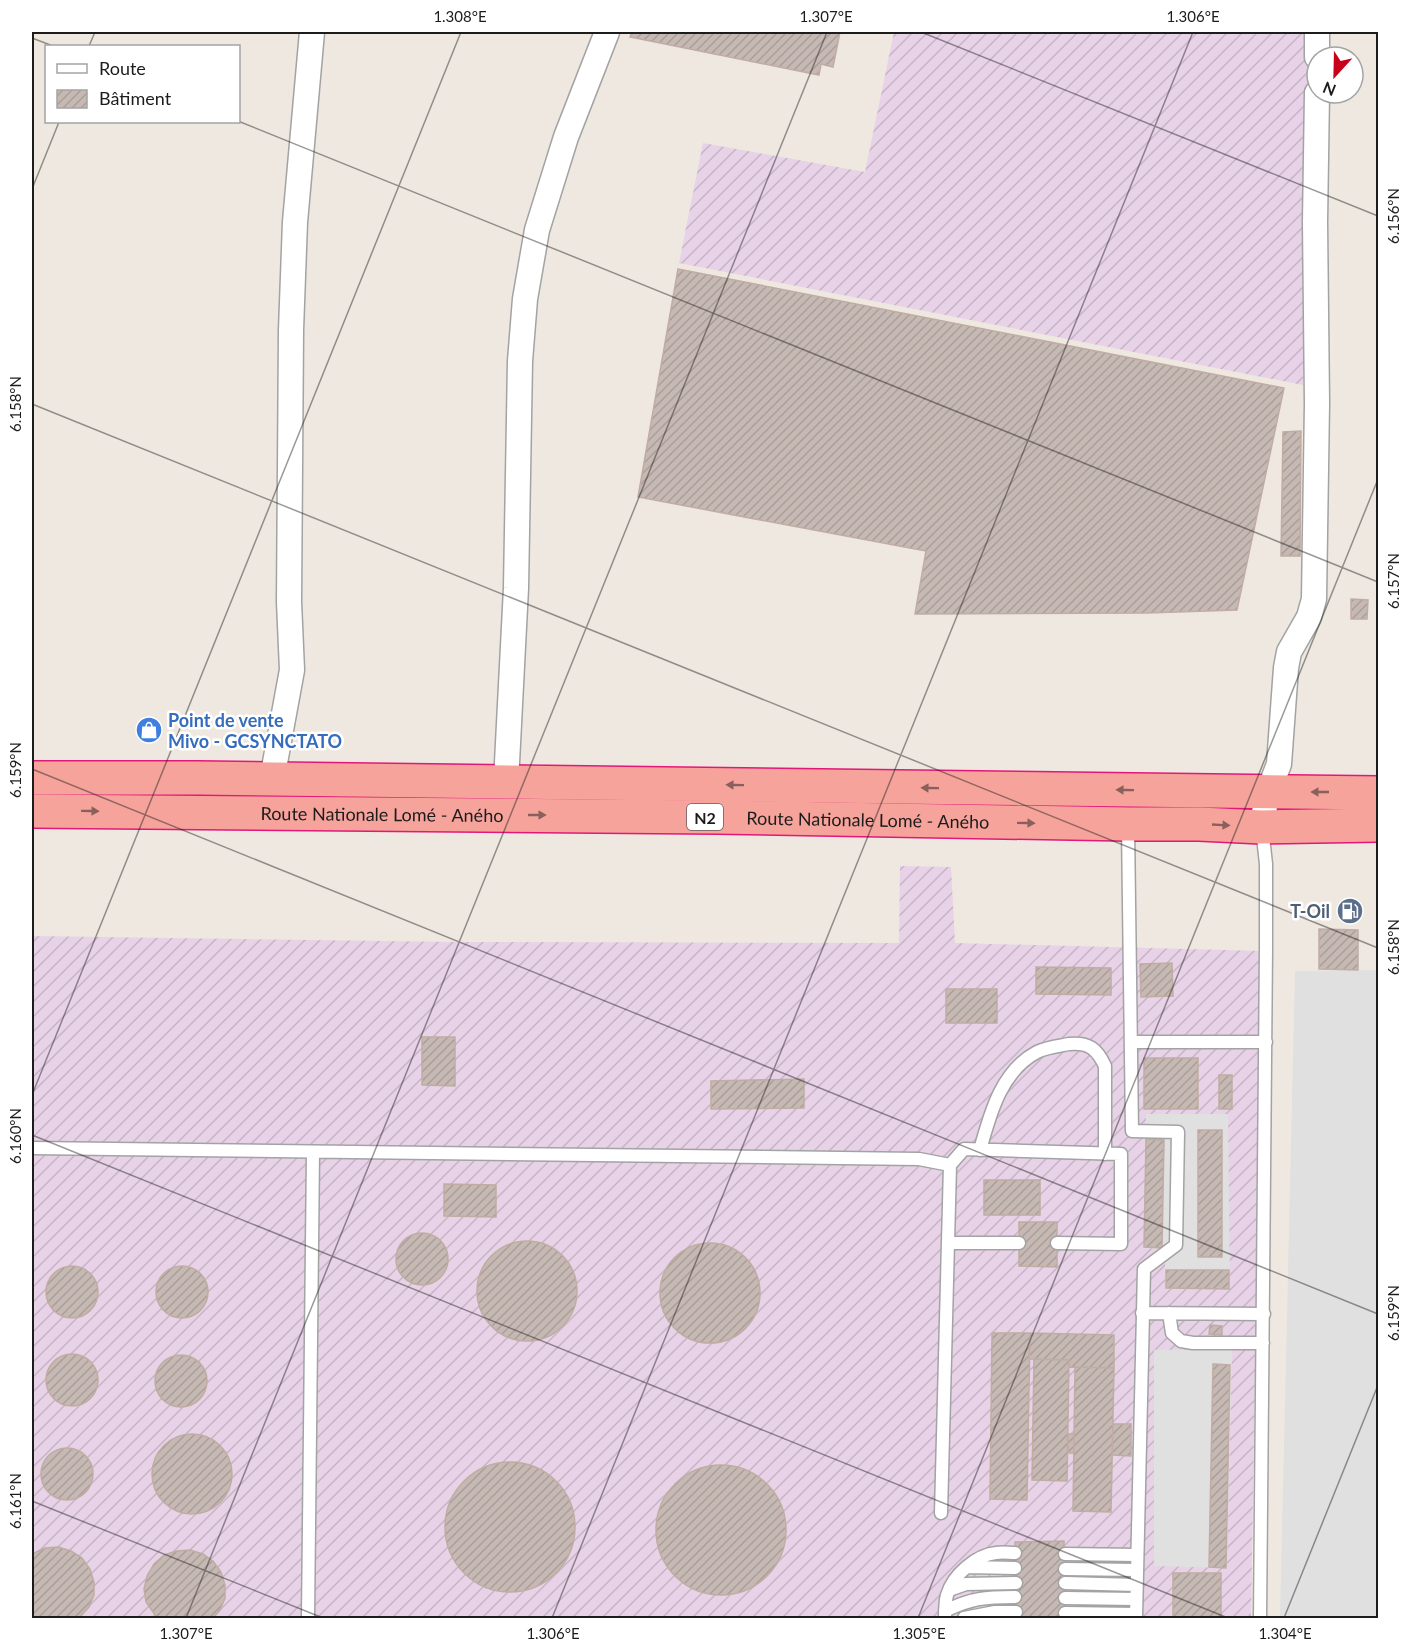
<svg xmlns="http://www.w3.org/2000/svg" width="1410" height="1650" viewBox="0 0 1410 1650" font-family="Lato,sans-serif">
  <defs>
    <pattern id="industrial-furrows" width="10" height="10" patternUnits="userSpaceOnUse" patternTransform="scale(1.5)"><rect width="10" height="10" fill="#e8d2e7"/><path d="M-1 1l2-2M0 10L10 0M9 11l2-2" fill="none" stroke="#c6b4c6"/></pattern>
    <pattern id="building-hatch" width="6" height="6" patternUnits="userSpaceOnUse" patternTransform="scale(1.5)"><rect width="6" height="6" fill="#c6b9b4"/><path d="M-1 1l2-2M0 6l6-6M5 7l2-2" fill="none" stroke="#aa9e9a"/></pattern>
  </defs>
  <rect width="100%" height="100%" fill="#eee8e1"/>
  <path fill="url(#industrial-furrows)" d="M 894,32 L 1308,32 L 1309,102 L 1303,385 L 679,263 L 703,143 L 865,172 Z
    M 900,866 L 951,867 L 955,943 L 1262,951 L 1251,1618 L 32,1618 L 32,936 L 456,942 L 899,943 Z"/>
  <path fill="#e0e0e0" d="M 1378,970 L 1378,1618 L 1280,1618 L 1295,971 Z
    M 1146,1114 L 1228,1114 L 1230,1289 L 1165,1289 L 1165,1249 L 1144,1248 Z
    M 1232,1349 L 1227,1568 L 1154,1566 L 1154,1350 Z"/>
  <path fill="url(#building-hatch)" stroke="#c1aca3" stroke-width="1.5" d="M 632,32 L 840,32 L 833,67 L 821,64 L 819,75 L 630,37 Z
    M 678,269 L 1284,388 L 1237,610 L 1147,613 L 915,614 L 926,551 L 638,497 Z
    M 1301,431 L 1300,556 L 1281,556 L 1283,432 Z
    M 1351,599 L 1368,600 L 1367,619 L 1351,619 Z
    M 1319,929 L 1358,930 L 1358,970 L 1319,969 Z
    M 1172,963 L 1173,996 L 1141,997 L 1140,964 Z
    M 1036,967 L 1111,968 L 1111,995 L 1036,994 Z
    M 946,989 L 997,989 L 997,1023 L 946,1023 Z
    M 422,1037 L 455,1037 L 455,1086 L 422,1085 Z
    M 1144,1058 L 1198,1058 L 1198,1109 L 1144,1109 Z
    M 1219,1075 L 1232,1075 L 1232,1109 L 1219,1109 Z
    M 804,1079 L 804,1108 L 711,1109 L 711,1081 Z
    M 1198,1130 L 1222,1130 L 1222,1257 L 1198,1257 Z
    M 1146,1139 L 1164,1140 L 1162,1248 L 1144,1247 Z
    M 984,1180 L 1040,1180 L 1040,1215 L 984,1215 Z
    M 444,1184 L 496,1185 L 496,1217 L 444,1216 Z
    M 1019,1222 L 1057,1222 L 1057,1267 L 1019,1266 Z
    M396 1259a26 26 0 1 1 52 0a26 26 0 1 1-52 0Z
    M477 1291a50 50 0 1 1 100 0a50 50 0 1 1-100 0Z
    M660 1293a50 50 0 1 1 100 0a50 50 0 1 1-100 0Z
    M46 1292a26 26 0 1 1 52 0a26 26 0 1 1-52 0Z
    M156 1292a26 26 0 1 1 52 0a26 26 0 1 1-52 0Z
    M 1166,1270 L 1229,1270 L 1229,1289 L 1166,1288 Z
    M 1210,1325 L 1222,1326 L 1222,1335 L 1209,1334 Z
    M 992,1333 L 1030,1333 L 1027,1500 L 990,1499 Z
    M 1030,1333 L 1114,1335 L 1114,1368 L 1069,1367 L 1069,1360 L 1029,1359 Z
    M46 1380a26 26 0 1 1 52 0a26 26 0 1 1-52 0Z
    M155 1381a26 26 0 1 1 52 0a26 26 0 1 1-52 0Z
    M 1034,1359 L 1069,1360 L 1067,1481 L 1032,1480 Z
    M 1213,1364 L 1230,1365 L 1226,1568 L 1209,1567 Z
    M 1075,1367 L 1114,1368 L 1111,1512 L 1073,1511 Z
    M 1113,1424 L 1131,1424 L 1131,1456 L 1112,1455 Z
    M 1068,1434 L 1074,1434 L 1074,1453 L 1068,1453 Z
    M152 1474a40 40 0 1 1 80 0a40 40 0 1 1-80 0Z
    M41 1474a26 26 0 1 1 52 0a26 26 0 1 1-52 0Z
    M445 1527a65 65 0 1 1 130 0a65 65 0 1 1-130 0Z
    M656 1530a65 65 0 1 1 130 0a65 65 0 1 1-130 0Z
    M 1064,1541 L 1065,1618 L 1016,1618 L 1015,1542 Z
    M 58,1547 L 71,1551 L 82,1558 L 90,1569 L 94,1582 L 94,1595 L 89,1607 L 79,1618 L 32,1618 L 32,1554 L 45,1548 Z
    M 190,1550 L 203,1554 L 213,1561 L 221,1572 L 225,1585 L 225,1598 L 220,1610 L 213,1618 L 157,1618 L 146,1602 L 144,1589 L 147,1576 L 154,1564 L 164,1555 L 177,1551 Z
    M 1173,1573 L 1221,1573 L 1221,1618 L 1173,1618 Z"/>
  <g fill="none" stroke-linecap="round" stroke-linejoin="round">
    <defs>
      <path id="service" d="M 1128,827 L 1132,1131 L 1178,1132 L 1176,1245 L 1144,1269 L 1136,1618
        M 1132,1042 L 1266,1042
        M 32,1148 L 919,1159 L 950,1165
        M 980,1150 C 990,1114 1001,1071 1037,1052 C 1047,1047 1059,1046 1069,1044 C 1089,1042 1097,1049 1105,1066 L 1105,1154
        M 948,1243 L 1019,1243
        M 1142,1313 L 1264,1314
        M 1169,1313 L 1172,1333 L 1181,1341 L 1193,1343 L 1263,1343
        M 941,1513 L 950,1165 L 964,1149 L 1121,1154 L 1121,1244 L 1057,1243
        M 1065,1554 L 1137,1555
        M 968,1567 L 1015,1568
        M 1065,1569 L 1136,1570
        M 1065,1583 L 1136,1585
        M 949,1590 L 966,1584 L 1016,1583
        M 1065,1598 L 1136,1599
        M 945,1611 C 971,1598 986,1597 1015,1597
        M 1065,1613 L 1136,1614
        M 308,1618 L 313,1152
        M 945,1618 C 945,1611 945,1602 947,1595 C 953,1575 976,1555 996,1553 C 1002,1552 1009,1553 1015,1553
        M 964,1618 L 995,1612 L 1016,1612
        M 1260,1618 L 1266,948 L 1266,864 L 1262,828"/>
      <path id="minor" d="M 1317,32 L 1317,57
        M 272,779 L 292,670 L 289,602 L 291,330 L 295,222 L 312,32
        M 506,782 L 516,588 L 520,361 L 525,299 L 537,230 L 566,137 L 607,32
        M 1262,827 L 1267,792 L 1271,785 L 1279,764 L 1286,668 L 1289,652 L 1309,617 L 1314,599 L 1317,403 L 1315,222 L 1317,93"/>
      <g id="trunk">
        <path d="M 32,778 L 198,778 L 1378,793"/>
        <path id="s1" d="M 32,811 L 716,817 L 1128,824 L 1199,824 L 1262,827 L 1378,825"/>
      </g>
    </defs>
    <use href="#service" stroke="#a3a3a3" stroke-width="15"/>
    <use href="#minor" stroke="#a3a3a3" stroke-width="27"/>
    <use href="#trunk" stroke="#e21878" stroke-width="36"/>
    <use href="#service" stroke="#fff" stroke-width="12"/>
    <use href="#minor" stroke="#fff" stroke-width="24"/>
    <use href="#trunk" stroke="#f6a39c" stroke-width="33"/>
  </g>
  <defs><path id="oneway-solid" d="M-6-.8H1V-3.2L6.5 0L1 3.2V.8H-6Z" transform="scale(1.5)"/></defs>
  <g fill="#89605c">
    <use href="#oneway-solid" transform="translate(735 785) rotate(-179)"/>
    <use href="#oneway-solid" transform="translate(930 788) rotate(-179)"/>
    <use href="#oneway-solid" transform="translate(1125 790) rotate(-179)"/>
    <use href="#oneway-solid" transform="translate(1320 792) rotate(-180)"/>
    <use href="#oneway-solid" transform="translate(90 811) rotate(1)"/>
    <use href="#oneway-solid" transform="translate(537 815)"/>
    <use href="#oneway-solid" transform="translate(1026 823) rotate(1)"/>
    <use href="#oneway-solid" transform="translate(1221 825) rotate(3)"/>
  </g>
  <path fill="none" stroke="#1c1c1c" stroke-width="1.5" stroke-opacity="0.45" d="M 921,32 L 1378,216M 32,38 L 53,46M 89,46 L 95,32M 238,121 L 1378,582M 32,189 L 59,122M 32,404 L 1378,948M 32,769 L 1378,1314M 32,1095 L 461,32M 32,1135 L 1228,1618M 32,1501 L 323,1618M 186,1618 L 827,32M 552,1618 L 1193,32M 918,1618 L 1378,479M 1284,1618 L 1378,1385"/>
  <defs>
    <symbol id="shop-disc" viewBox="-11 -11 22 22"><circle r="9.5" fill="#3f7fe0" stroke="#fff"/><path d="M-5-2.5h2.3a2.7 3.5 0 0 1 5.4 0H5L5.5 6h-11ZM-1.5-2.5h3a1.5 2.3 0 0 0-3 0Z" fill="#fff"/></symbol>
    <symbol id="fuel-disc" viewBox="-11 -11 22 22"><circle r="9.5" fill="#5c6f8a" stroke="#fff"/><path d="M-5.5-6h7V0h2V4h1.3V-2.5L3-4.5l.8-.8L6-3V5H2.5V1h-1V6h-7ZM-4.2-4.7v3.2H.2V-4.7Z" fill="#fff"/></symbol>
  </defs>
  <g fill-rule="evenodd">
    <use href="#shop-disc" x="134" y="715" width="30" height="30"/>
    <use href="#fuel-disc" x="1335" y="896" width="30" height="30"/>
  </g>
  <g text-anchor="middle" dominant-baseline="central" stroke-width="5" stroke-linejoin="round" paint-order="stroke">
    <rect fill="#fff" stroke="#606060" stroke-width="1.5" x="687" y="804" width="36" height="26" rx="4.5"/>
    <g font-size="16" font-weight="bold" fill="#1c1c1c">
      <text x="705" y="817">N2</text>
    </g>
    <g font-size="18" font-weight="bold" fill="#366cbe" stroke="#fff" text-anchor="start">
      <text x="168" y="720">Point de vente<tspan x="168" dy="21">Mivo - GCSYNCTATO</tspan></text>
    </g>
    <g font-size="18" fill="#1c1c1c" stroke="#fff">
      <text stroke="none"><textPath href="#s1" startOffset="350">Route Nationale Lomé - Aného</textPath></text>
      <text stroke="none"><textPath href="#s1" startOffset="836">Route Nationale Lomé - Aného</textPath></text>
    </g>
    <g font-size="18" font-weight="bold" fill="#4e5e75" stroke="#fff" text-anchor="end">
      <text x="1330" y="911">T-Oil</text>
    </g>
  </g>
  <rect width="1410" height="1650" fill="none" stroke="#ffffff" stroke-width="66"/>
  <rect x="45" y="45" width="195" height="78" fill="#ffffff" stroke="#a4a4a4" stroke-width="1.5"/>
  <rect x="57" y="64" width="30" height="9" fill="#ffffff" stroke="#a4a4a4" stroke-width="1.5"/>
  <text x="99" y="75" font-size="18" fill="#1c1c1c">Route</text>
  <rect x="57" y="90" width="30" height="18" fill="url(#building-hatch)" stroke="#a4a4a4" stroke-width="1.5"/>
  <text x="99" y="105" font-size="18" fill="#1c1c1c">Bâtiment</text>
  <g transform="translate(1335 75) rotate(202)"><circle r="28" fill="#ffffff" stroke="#a4a4a4" stroke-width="1.5"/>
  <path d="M0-4.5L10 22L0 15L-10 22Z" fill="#c8001a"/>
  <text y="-9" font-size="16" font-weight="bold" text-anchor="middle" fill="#1c1c1c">N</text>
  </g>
  <rect x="33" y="33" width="1344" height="1584" fill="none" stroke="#1c1c1c" stroke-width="2"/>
  <g font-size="15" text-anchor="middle" fill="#1c1c1c">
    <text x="460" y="22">1.308°E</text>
    <text x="826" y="22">1.307°E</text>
    <text x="1193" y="22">1.306°E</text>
    <text transform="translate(1394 216) rotate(-90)" y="5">6.156°N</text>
    <text transform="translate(16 404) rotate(-90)" y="5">6.158°N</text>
    <text transform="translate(1394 581) rotate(-90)" y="5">6.157°N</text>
    <text transform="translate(16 770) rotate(-90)" y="5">6.159°N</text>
    <text transform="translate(1394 947) rotate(-90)" y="5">6.158°N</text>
    <text transform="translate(16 1136) rotate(-90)" y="5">6.160°N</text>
    <text transform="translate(1394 1313) rotate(-90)" y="5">6.159°N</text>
    <text transform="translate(16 1501) rotate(-90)" y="5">6.161°N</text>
    <text x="186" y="1639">1.307°E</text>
    <text x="553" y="1639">1.306°E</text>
    <text x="919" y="1639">1.305°E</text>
    <text x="1285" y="1639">1.304°E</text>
  </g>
</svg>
